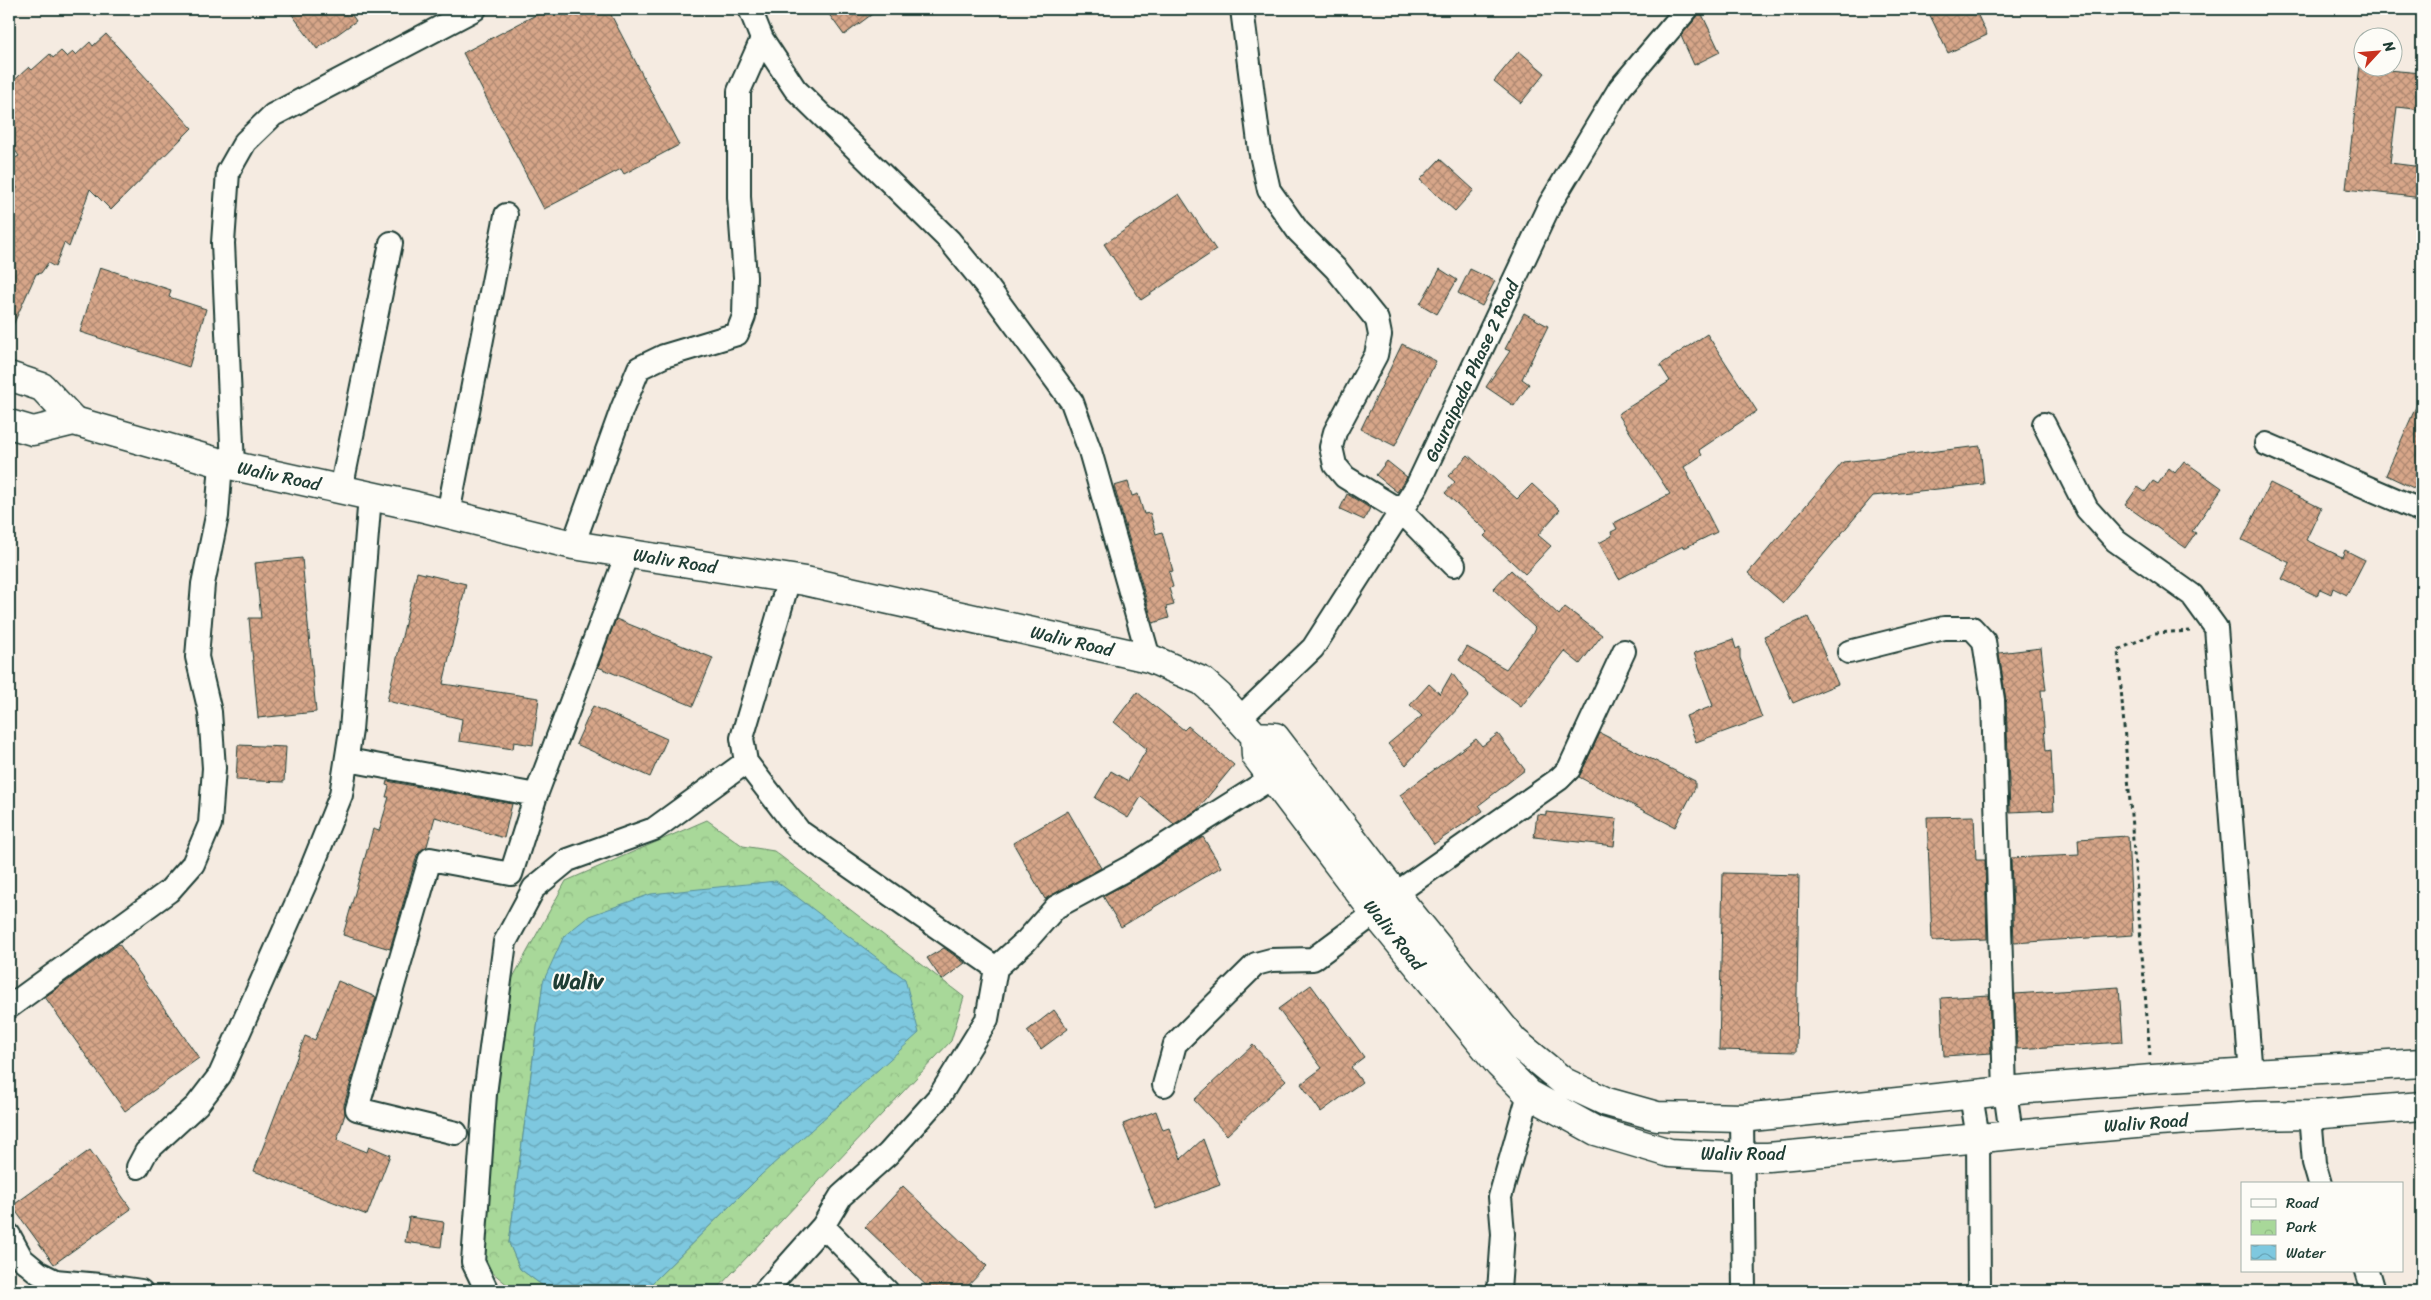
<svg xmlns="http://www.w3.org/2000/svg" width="2431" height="1300" viewBox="0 0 2431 1300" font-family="Sriracha,sans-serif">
  <defs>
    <pattern id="park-crowns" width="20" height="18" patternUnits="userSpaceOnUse" patternTransform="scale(1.25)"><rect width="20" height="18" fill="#a8d899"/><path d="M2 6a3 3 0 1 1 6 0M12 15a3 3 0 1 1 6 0" fill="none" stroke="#90ba84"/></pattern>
    <pattern id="water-waves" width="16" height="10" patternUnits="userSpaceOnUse" patternTransform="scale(1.25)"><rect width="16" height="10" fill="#7ec8df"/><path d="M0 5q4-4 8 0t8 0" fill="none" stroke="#67a4b6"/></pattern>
    <pattern id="building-cross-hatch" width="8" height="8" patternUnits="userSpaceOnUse" patternTransform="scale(1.25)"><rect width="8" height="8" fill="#d7a689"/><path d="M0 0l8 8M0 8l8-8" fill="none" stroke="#ae8871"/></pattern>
  </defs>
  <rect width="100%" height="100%" fill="#f5ebe1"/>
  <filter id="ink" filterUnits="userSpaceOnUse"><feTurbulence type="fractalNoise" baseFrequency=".02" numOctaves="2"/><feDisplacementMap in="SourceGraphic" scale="10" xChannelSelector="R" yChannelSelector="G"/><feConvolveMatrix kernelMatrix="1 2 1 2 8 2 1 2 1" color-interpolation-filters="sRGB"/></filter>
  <g filter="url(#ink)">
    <path fill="url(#park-crowns)" stroke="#648a66" d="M 707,820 L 743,846 L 774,851 L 964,997 L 951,1041 L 715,1291 L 641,1291 L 648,1287 L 761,1175 L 543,982 L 509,1243 L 520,1269 L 550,1291 L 515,1291 L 481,1263 L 485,1152 L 506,990 L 566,881 Z"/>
    <path fill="url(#water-waves)" stroke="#58909b" d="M 776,881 L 905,979 L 919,1033 L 761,1175 L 648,1287 L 641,1291 L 550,1291 L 520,1269 L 509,1243 L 543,982 L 564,936 L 589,916 L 651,894 Z"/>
    <path fill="url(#building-cross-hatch)" stroke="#1f3d34" d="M 288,9 L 348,9 L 356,21 L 317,49 Z
      M 547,9 L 608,9 L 679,145 L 624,174 L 621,169 L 544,209 L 463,53 Z
      M 825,9 L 879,9 L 844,35 Z
      M 1927,9 L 1975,9 L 1987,35 L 1948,53 Z
      M 1700,10 L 1720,52 L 1694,65 L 1681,36 L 1697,17 Z
      M 106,34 L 192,128 L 111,210 L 90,189 L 69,247 L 64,243 L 55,267 L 48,263 L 41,273 L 36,274 L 9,334 L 9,206 L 17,188 L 9,169 L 9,161 L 19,156 L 9,142 L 9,85 L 29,67 L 32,70 L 50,54 L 53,58 L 61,51 L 67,57 L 73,52 L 76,55 L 90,42 L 93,46 Z
      M 1519,51 L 1545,73 L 1521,103 L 1494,81 Z
      M 2360,65 L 2364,68 L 2422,73 L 2422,110 L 2397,107 L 2390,163 L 2422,167 L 2422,198 L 2346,189 Z
      M 1440,159 L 1474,190 L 1455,211 L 1420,180 Z
      M 1179,194 L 1216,250 L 1141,300 L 1104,244 Z
      M 100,267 L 171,290 L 169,297 L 206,309 L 189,367 L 80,332 Z
      M 1440,269 L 1457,280 L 1437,314 L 1420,304 Z
      M 1470,269 L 1495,281 L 1482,306 L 1458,293 Z
      M 1524,313 L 1548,326 L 1522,379 L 1529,384 L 1514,406 L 1486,387 L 1510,351 L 1505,349 Z
      M 1707,334 L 1757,411 L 1699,450 L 1702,455 L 1684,467 L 1717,532 L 1684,548 L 1683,546 L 1619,579 L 1599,543 L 1612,536 L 1611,532 L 1617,529 L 1614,523 L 1670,494 L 1618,414 L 1670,381 L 1660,365 Z
      M 1402,344 L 1436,361 L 1395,446 L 1361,429 Z
      M 2422,393 L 2422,492 L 2386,475 Z
      M 1980,446 L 1984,484 L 1873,496 L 1783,603 L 1748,573 L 1843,462 Z
      M 1468,455 L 1517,499 L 1532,484 L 1560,510 L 1538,535 L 1551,546 L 1525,574 L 1484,536 L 1488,532 L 1445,493 L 1455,482 L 1448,476 Z
      M 1387,461 L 1407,477 L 1397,492 L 1376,475 Z
      M 2184,461 L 2222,488 L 2192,531 L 2196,533 L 2186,548 L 2125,505 L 2138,487 L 2145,492 L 2153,481 L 2158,484 L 2169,468 L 2175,473 Z
      M 1128,482 L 1132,496 L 1138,494 L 1144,514 L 1150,513 L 1156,534 L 1162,532 L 1173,571 L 1169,572 L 1173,587 L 1169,588 L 1174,605 L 1166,607 L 1169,618 L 1153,623 L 1114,486 Z
      M 2270,483 L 2321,508 L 2306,540 L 2342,557 L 2345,550 L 2365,560 L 2347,595 L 2333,588 L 2331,594 L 2320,589 L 2317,596 L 2282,579 L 2290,563 L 2242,540 Z
      M 1347,494 L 1370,508 L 1364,520 L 1340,509 Z
      M 302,558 L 316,712 L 258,718 L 249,618 L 261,618 L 255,563 Z
      M 1511,570 L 1559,615 L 1565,607 L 1602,635 L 1580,664 L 1564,651 L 1521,707 L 1459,660 L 1467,647 L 1506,669 L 1533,633 L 1535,628 L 1493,589 Z
      M 417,572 L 466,584 L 443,684 L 539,698 L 533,745 L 514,742 L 513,749 L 459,741 L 462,719 L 387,701 Z
      M 1808,617 L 1838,684 L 1793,703 L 1764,636 Z
      M 616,619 L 713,658 L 693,706 L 598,667 Z
      M 1733,639 L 1736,649 L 1740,647 L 1740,658 L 1762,718 L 1696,742 L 1686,716 L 1713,706 L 1694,653 Z
      M 2041,648 L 2046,690 L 2041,690 L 2046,751 L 2051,750 L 2054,810 L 2010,812 L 2006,700 L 1999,653 Z
      M 1452,673 L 1469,696 L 1406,765 L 1388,744 L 1422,716 L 1410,705 L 1429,684 L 1440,694 Z
      M 1137,692 L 1184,730 L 1188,726 L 1234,765 L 1197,810 L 1174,824 L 1141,797 L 1128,818 L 1095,798 L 1111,771 L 1128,781 L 1147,749 L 1114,722 Z
      M 593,706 L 667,739 L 650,777 L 576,744 Z
      M 1600,733 L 1695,781 L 1695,788 L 1675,827 L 1579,777 Z
      M 1498,734 L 1525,770 L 1479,805 L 1483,811 L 1434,844 L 1400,795 L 1476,739 L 1482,746 Z
      M 238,745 L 286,747 L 284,782 L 236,780 Z
      M 387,781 L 512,804 L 504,838 L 435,817 L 427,846 L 417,855 L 390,949 L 343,935 L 373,829 L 379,831 L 389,797 L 386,797 L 389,786 L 386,785 Z
      M 1068,811 L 1101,868 L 1045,899 L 1013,843 Z
      M 1546,812 L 1617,819 L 1614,846 L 1534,837 L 1537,814 L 1546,815 Z
      M 1974,816 L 1976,860 L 1985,860 L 1987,939 L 1932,941 L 1927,817 Z
      M 2128,836 L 2133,935 L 2014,943 L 2011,858 L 2079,855 L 2078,839 Z
      M 1203,837 L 1221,867 L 1121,927 L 1103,896 L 1139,877 Z
      M 1723,873 L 1799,875 L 1796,1052 L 1719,1050 Z
      M 119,944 L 199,1058 L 125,1111 L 45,997 Z
      M 944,948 L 965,963 L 942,980 L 927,958 Z
      M 338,981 L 376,997 L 344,1105 L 345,1114 L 337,1140 L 367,1152 L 369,1146 L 390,1155 L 367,1215 L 254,1171 L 305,1036 L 315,1040 Z
      M 1311,985 L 1364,1057 L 1351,1067 L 1362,1082 L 1321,1112 L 1301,1084 L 1322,1068 L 1278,1009 Z
      M 2119,987 L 2123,1042 L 2017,1049 L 2015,994 Z
      M 1989,995 L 1991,1053 L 1944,1056 L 1941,998 Z
      M 1054,1010 L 1068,1029 L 1041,1049 L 1027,1031 Z
      M 1253,1045 L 1286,1080 L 1227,1135 L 1194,1100 Z
      M 1156,1111 L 1163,1130 L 1169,1128 L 1181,1159 L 1203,1139 L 1220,1185 L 1156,1209 L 1123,1124 Z
      M 90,1150 L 131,1209 L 54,1264 L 12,1206 Z
      M 903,1186 L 987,1266 L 963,1291 L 932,1291 L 865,1227 Z
      M 409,1217 L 444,1222 L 441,1247 L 405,1242 Z"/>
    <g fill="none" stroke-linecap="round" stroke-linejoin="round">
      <defs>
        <path id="minor" d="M 750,9 L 762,39 L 795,89 L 949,240 L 989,289 L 1072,402 L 1090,451 L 1149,658
          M 1242,9 L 1260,150 L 1269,190 L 1298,231 L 1336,269 L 1377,320 L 1380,335 L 1376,355 L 1335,432 L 1331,447 L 1335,465 L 1345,477 L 1402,512 L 1454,565
          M 2044,424 L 2087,509 L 2116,541 L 2192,595 L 2216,628 L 2251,1075
          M 2266,444 L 2422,511
          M 233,466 L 223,243 L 228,172 L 245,142 L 273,115 L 475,9
          M 341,490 L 391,243
          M 448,514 L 506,215
          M 573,545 L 622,409 L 639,368 L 664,356 L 737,334 L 744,316 L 745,277 L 739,197 L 739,91 L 762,39
          M 789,579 L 742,738 L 746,762 L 799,831 L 996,968
          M 1849,652 L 1944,628 L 1972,628 L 1984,641 L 1993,700 L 2005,1091 L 2011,1134
          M 1239,719 L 1313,648 L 1417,486 L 1550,204 L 1620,88 L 1687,9
          M 348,760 L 536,795
          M 9,1007 L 169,891 L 193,864 L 210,824 L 214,768 L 210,712 L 197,657 L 203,584 L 217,516 L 221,463
          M 1164,1085 L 1175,1044 L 1256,964 L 1271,960 L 1313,959 L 1375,913 L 1395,894 L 1559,779 L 1569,769 L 1624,651
          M 1971,1096 L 1978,1137 L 1979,1291
          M 2310,1115 L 2314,1163 L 2320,1184
          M 1742,1118 L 1744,1291
          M 456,1133 L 357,1109 L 430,859 L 511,874 L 536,795 L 627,554
          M 138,1167 L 146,1152 L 197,1105 L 220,1075 L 305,884 L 341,795 L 351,730 L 370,496
          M 823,1226 L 887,1291
          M 9,1235 L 22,1259 L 39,1273 L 55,1281 L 100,1285 L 141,1291
          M 2367,1271 L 2373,1291
          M 487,1291 L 473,1262 L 485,1094 L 505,942 L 534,888 L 568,860 L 654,829 L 746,762
          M 765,1291 L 823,1226 L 841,1196 L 888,1154 L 939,1097 L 987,1019 L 996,968 L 1026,941 L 1056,907 L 1132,866 L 1286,769
          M 1499,1291 L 1503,1234 L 1500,1197 L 1529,1094"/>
        <path id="major" d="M 9,376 L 42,387 L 74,421
          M 9,424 L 33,431 L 74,421 L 221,463 L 416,506 L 573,545 L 805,581 L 1149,658 L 1202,681 L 1219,696 L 1255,736 L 1256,756 L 1375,913 L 1499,1064 L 1529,1094 L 1596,1131 L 1670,1153 L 1743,1157 L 1768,1157 L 2158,1122 L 2255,1116 L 2310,1115 L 2422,1106
          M 1255,736 L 1275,737 L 1395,894 L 1514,1041 L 1564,1082 L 1607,1102 L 1657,1116 L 1742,1118 L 2005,1091 L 2152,1079 L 2422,1063"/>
      </defs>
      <use href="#minor" stroke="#1f3d34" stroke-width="26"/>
      <use href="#major" stroke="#1f3d34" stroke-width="31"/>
      <path stroke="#1f3d34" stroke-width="3" stroke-dasharray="4 4" stroke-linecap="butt" d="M 2150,1056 L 2118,650 L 2155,633 L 2190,631"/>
      <use href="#minor" stroke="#fdfcf7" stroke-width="22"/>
      <use href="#major" stroke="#fdfcf7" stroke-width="28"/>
    </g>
  </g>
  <g text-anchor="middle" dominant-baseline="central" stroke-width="4" stroke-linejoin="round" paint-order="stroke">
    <g font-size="18" fill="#1f3d34" stroke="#fdfcf7">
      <text transform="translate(1472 371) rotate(-65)">Gauraipada Phase 2 Road</text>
      <text transform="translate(279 476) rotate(12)">Waliv Road</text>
      <text transform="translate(675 561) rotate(9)">Waliv Road</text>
      <text transform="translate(1072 641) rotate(13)">Waliv Road</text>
      <text transform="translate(1394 935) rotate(51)">Waliv Road</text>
      <text transform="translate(2146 1123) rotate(-4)">Waliv Road</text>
      <text x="1743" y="1154">Waliv Road</text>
    </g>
    <g font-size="22" font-weight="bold" fill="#1f3d34" stroke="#fdfcf7">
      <text x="578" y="981">Waliv</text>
    </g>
  </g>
  <rect width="2431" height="1300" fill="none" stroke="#fdfcf7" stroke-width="30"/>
  <rect x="15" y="15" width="2401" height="1270" fill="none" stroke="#1f3d34" stroke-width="2" filter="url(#ink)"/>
  <rect x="2241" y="1182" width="162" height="90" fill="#fdfcf7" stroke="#a4b0a9"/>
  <rect x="2251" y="1199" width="25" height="8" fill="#fdfcf7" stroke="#a4b0a9"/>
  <text x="2286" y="1208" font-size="15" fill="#1f3d34">Road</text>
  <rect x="2251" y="1220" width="25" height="15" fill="url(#park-crowns)" stroke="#a4b0a9"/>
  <text x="2286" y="1232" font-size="15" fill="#1f3d34">Park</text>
  <rect x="2251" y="1245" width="25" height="15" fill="url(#water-waves)" stroke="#a4b0a9"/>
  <text x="2286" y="1258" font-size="15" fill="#1f3d34">Water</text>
  <g transform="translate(2378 52) rotate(64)"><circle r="24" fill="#fdfcf7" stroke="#a4b0a9"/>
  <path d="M0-4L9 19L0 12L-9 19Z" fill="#c8321e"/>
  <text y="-8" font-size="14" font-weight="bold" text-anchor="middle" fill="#1f3d34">N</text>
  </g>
</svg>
